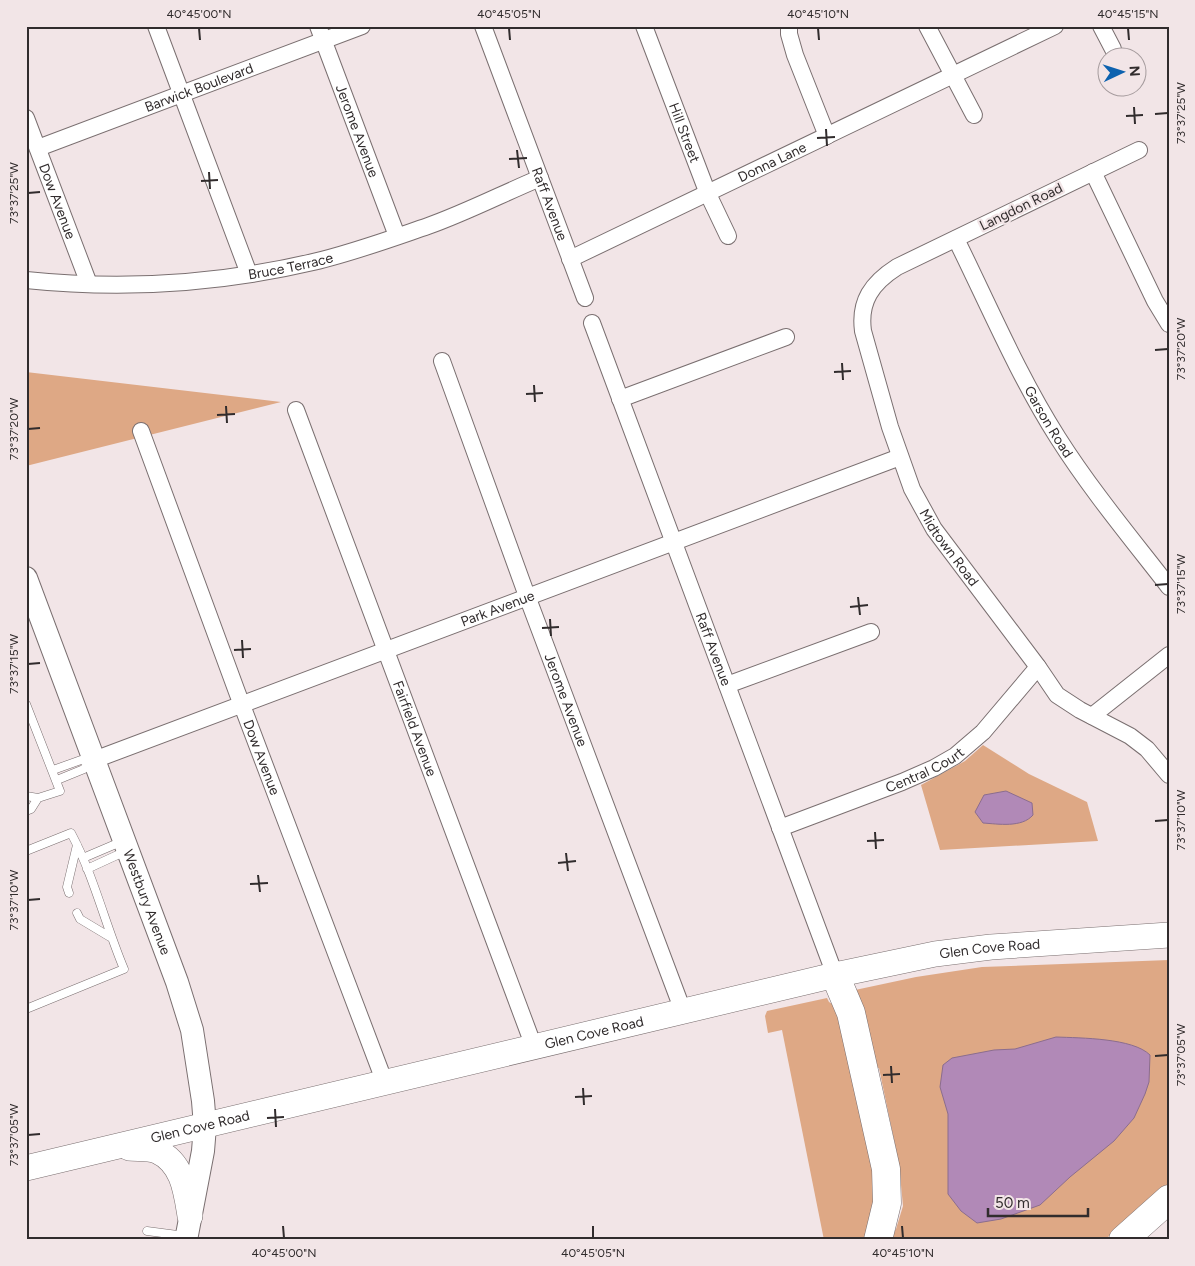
<svg xmlns="http://www.w3.org/2000/svg" width="1195" height="1266" viewBox="0 0 1195 1266" font-family="Figtree,sans-serif">
  <rect width="100%" height="100%" fill="#f2e5e7"/>
  <path fill="#dea885" d="M 26,372 L 281,402 L 26,466 Z
    M 983,745 L 1029,774 L 1087,802 L 1098,841 L 940,850 L 921,785 L 965,761 Z
    M 1169,960 L 1169,1183 L 1119,1230 L 1103,1240 L 887,1240 L 896,1229 L 903,1206 L 899,1164 L 879,1068 L 872,1069 L 855,990 L 916,977 L 982,967 Z
    M 827,998 L 829,1002 L 834,1005 L 837,1003 L 879,1165 L 869,1240 L 824,1240 L 782,1030 L 768,1033 L 765,1016 L 767,1011 Z"/>
  <path fill="#b189b7" stroke="#8b6d8e" d="M 1006,791 L 1032,803 L 1033,815 C 1022,828 998,824 983,823 L 975,812 L 984,795 Z
    M 1056,1037 C 1081,1038 1133,1038 1150,1055 L 1149,1082 L 1145,1094 L 1134,1118 L 1114,1141 L 1070,1177 L 1040,1205 L 1001,1219 L 977,1223 L 961,1211 L 948,1194 L 948,1114 L 940,1087 L 943,1065 L 952,1058 L 994,1050 L 1015,1049 Z"/>
  <g fill="none" stroke-linecap="round" stroke-linejoin="round">
    <defs>
      <path id="service" d="M 26,704 L 60,791 L 38,798 L 31,809 L 26,811
        M 53,770 L 81,760 L 88,762 L 91,761
        M 57,780 L 84,769 L 88,762
        M 26,796 L 38,798
        M 26,851 L 71,833 C 94,876 105,924 124,969 L 26,1009
        M 83,858 L 123,841
        M 87,869 L 126,851
        M 69,893 L 67,887 L 77,845
        M 77,913 L 80,919 L 110,937
        M 147,1231 L 185,1236"/>
      <g id="minor">
        <path d="M 156,26 L 249,274"/>
        <path id="s1" d="M 318,26 L 397,236"/>
        <path id="s2" d="M 483,26 L 585,298"/>
        <path id="s3" d="M 644,26 L 708,194 L 728,236"/>
        <path d="M 789,26 L 789,34 L 795,55 L 827,136"/>
        <path d="M 927,26 L 974,115"/>
        <path d="M 1101,26 L 1113,49"/>
        <path id="s4" d="M 26,118 L 89,284"/>
        <path id="s5" d="M 38,148 L 362,26"/>
        <path id="s6" d="M 1139,150 L 897,267 C 872,283 859,301 863,331 L 890,427 L 912,489 L 934,529 L 1038,667 L 1057,695 L 1080,710 L 1130,736 L 1147,749 L 1169,775"/>
        <path d="M 1093,172 L 1155,301 L 1169,324"/>
        <path id="s7" d="M 956,239 C 989,306 1018,375 1058,438 C 1091,490 1131,538 1169,587"/>
        <path id="s8" d="M 570,259 L 1055,26"/>
        <path id="s9" d="M 26,280 C 122,290 219,284 313,262 C 352,253 390,239 428,226 C 465,213 504,193 540,178"/>
        <path id="s10" d="M 592,323 L 835,975"/>
        <path id="s11" d="M 442,361 L 527,596 L 683,1011"/>
        <path d="M 620,399 L 786,337"/>
        <path id="s12" d="M 296,410 L 534,1047"/>
        <path id="s13" d="M 141,431 L 237,692 L 385,1083"/>
        <path d="M 727,685 L 871,632"/>
        <path d="M 1092,716 L 1169,655"/>
        <path id="s14" d="M 94,760 L 900,457"/>
        <path id="s15" d="M 780,828 L 902,782 L 934,768 L 955,756 L 983,732 L 1038,667"/>
      </g>
      <g id="secondary">
        <path id="s16" d="M 26,578 L 177,982 L 192,1030 L 203,1101 L 205,1126 L 203,1151 L 186,1240"/>
      </g>
      <g id="primary">
        <path d="M 129,1148 C 138,1149 149,1148 157,1151 C 183,1163 186,1191 190,1216"/>
        <path id="s17" d="M 26,1168 L 835,975 L 935,954 L 991,947 L 1169,935"/>
      </g>
      <path id="motorway" d="M 835,975 L 851,1013 L 886,1169 L 887,1203 L 878,1240
        M 1123,1240 L 1169,1199"/>
    </defs>
    <use href="#service" stroke="#7a6f70" stroke-width="9"/>
    <use href="#minor" stroke="#7a6f70" stroke-width="18"/>
    <use href="#secondary" stroke="#7a6f70" stroke-width="24"/>
    <use href="#primary" stroke="#7a6f70" stroke-width="26"/>
    <use href="#motorway" stroke="#7a6f70" stroke-width="29"/>
    <use href="#service" stroke="#fff" stroke-width="8"/>
    <use href="#minor" stroke="#fff" stroke-width="16"/>
    <use href="#secondary" stroke="#fff" stroke-width="22"/>
    <use href="#primary" stroke="#fff" stroke-width="25"/>
    <use href="#motorway" stroke="#fff" stroke-width="28"/>
  </g>
  <path fill="none" stroke="#312c2d" stroke-width="2" d="M 199,28 L 200,40M 509,28 L 510,40M 818,28 L 819,40M 1128,28 L 1129,40M 1134,107 L 1135,124M 1155,114 L 1168,113M 1126,116 L 1143,115M 826,129 L 827,146M 817,138 L 835,137M 517,150 L 519,168M 509,159 L 527,158M 209,172 L 210,189M 201,181 L 218,180M 28,193 L 40,192M 1155,350 L 1168,349M 842,363 L 843,380M 834,372 L 851,371M 534,385 L 535,402M 526,394 L 543,393M 226,406 L 227,423M 217,415 L 235,414M 28,429 L 40,428M 1155,585 L 1168,584M 858,597 L 860,615M 850,607 L 868,605M 550,619 L 551,636M 542,628 L 559,627M 242,640 L 243,658M 234,650 L 251,649M 28,664 L 40,663M 1155,821 L 1168,820M 875,832 L 876,849M 867,841 L 884,840M 566,853 L 568,871M 558,863 L 576,861M 258,875 L 260,892M 250,884 L 268,883M 28,900 L 40,899M 1155,1056 L 1168,1055M 891,1066 L 892,1083M 883,1075 L 900,1074M 583,1088 L 584,1105M 575,1097 L 592,1096M 275,1109 L 276,1127M 267,1118 L 284,1117M 28,1135 L 40,1134M 283,1226 L 284,1238M 593,1226 L 593,1238M 902,1226 L 903,1238"/>
  <g text-anchor="middle" dominant-baseline="central" stroke-width="4.5" stroke-linejoin="round" paint-order="stroke">
    <g font-size="14" fill="#312c2d" stroke="#f2e5e7">
      <text stroke="none"><textPath href="#s5" startOffset="172">Barwick Boulevard</textPath></text>
      <text stroke="none"><textPath href="#s1" startOffset="112">Jerome Avenue</textPath></text>
      <text stroke="none"><textPath href="#s3" startOffset="114">Hill Street</textPath></text>
      <text stroke="none"><textPath href="#s8" startOffset="224">Donna Lane</textPath></text>
      <text stroke="none"><textPath href="#s4" startOffset="89">Dow Avenue</textPath></text>
      <text stroke="none"><textPath href="#s2" startOffset="190">Raff Avenue</textPath></text>
      <text transform="translate(1021 207) rotate(-26)">Langdon Road</text>
      <text stroke="none"><textPath href="#s9" startOffset="266">Bruce Terrace</textPath></text>
      <text stroke="none"><textPath href="#s7" startOffset="205">Garson Road</textPath></text>
      <text stroke="none"><textPath href="#s6" startOffset="581">Midtown Road</textPath></text>
      <text stroke="none"><textPath href="#s14" startOffset="431">Park Avenue</textPath></text>
      <text stroke="none"><textPath href="#s10" startOffset="348">Raff Avenue</textPath></text>
      <text stroke="none"><textPath href="#s11" startOffset="361">Jerome Avenue</textPath></text>
      <text stroke="none"><textPath href="#s12" startOffset="340">Fairfield Avenue</textPath></text>
      <text stroke="none"><textPath href="#s13" startOffset="348">Dow Avenue</textPath></text>
      <text stroke="none"><textPath href="#s15" startOffset="156">Central Court</textPath></text>
      <text stroke="none"><textPath href="#s16" startOffset="346">Westbury Avenue</textPath></text>
      <text stroke="none"><textPath href="#s17" startOffset="989">Glen Cove Road</textPath></text>
      <text stroke="none"><textPath href="#s17" startOffset="584">Glen Cove Road</textPath></text>
      <text stroke="none"><textPath href="#s17" startOffset="179">Glen Cove Road</textPath></text>
    </g>
  </g>
  <rect width="1195" height="1266" fill="none" stroke="#f2e5e7" stroke-width="55"/>
  <g transform="translate(1122 72) rotate(86)"><circle r="24" fill="#f2e5e7" stroke="#a59b9d"/>
  <path d="M0-4L9 19L0 12L-9 19Z" fill="#0d62af"/>
  <text y="-8" font-size="14" font-weight="bold" text-anchor="middle" fill="#312c2d">N</text>
  </g>
  <path d="M988 1208v8h100v-8" fill="none" stroke="#312c2d" stroke-width="2.5"/>
  <text x="995" y="1208" font-size="15" fill="#312c2d" stroke="#f2e5e7" stroke-width="4" paint-order="stroke">50 m</text>
  <rect x="28" y="28" width="1140" height="1210" fill="none" stroke="#312c2d" stroke-width="2"/>
  <g font-size="12" text-anchor="middle" fill="#312c2d">
    <text x="199" y="18">40°45'00"N</text>
    <text x="509" y="18">40°45'05"N</text>
    <text x="818" y="18">40°45'10"N</text>
    <text x="1128" y="18">40°45'15"N</text>
    <text transform="translate(1181 113) rotate(-90)" y="4">73°37'25"W</text>
    <text transform="translate(14 193) rotate(-90)" y="4">73°37'25"W</text>
    <text transform="translate(1181 349) rotate(-90)" y="4">73°37'20"W</text>
    <text transform="translate(14 429) rotate(-90)" y="4">73°37'20"W</text>
    <text transform="translate(1181 584) rotate(-90)" y="4">73°37'15"W</text>
    <text transform="translate(14 664) rotate(-90)" y="4">73°37'15"W</text>
    <text transform="translate(1181 820) rotate(-90)" y="4">73°37'10"W</text>
    <text transform="translate(14 900) rotate(-90)" y="4">73°37'10"W</text>
    <text transform="translate(1181 1055) rotate(-90)" y="4">73°37'05"W</text>
    <text transform="translate(14 1135) rotate(-90)" y="4">73°37'05"W</text>
    <text x="284" y="1257">40°45'00"N</text>
    <text x="593" y="1257">40°45'05"N</text>
    <text x="903" y="1257">40°45'10"N</text>
  </g>
</svg>
